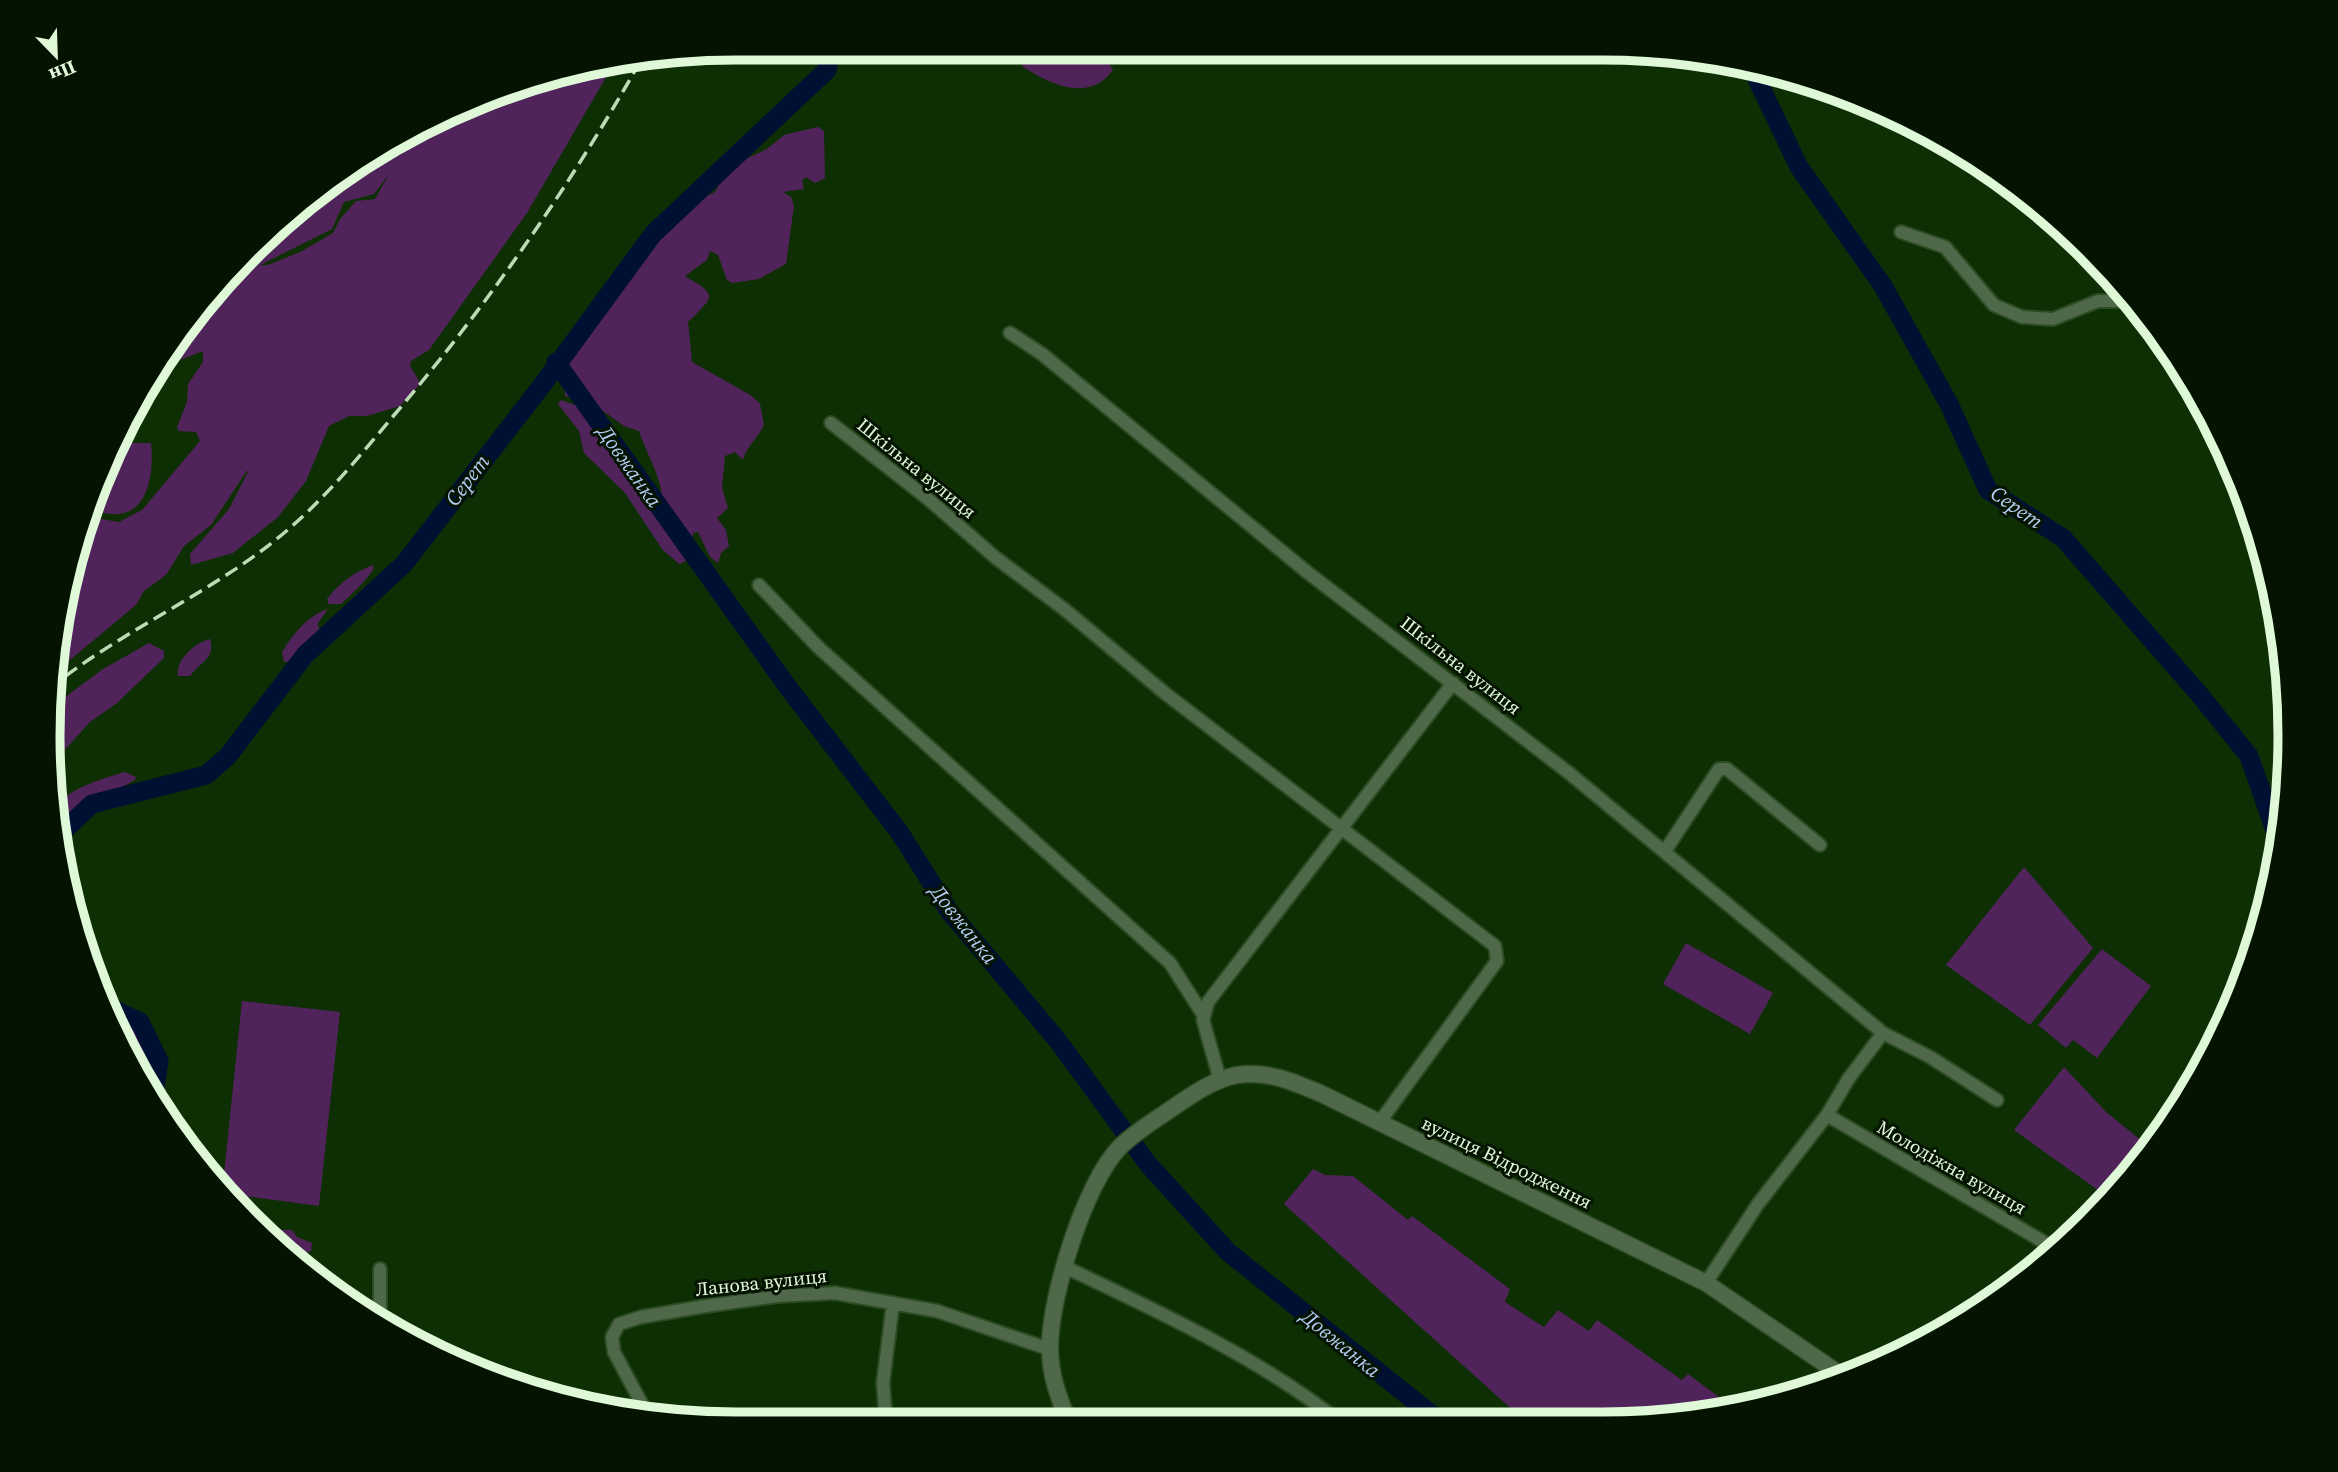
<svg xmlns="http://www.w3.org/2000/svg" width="2338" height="1472" viewBox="0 0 2338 1472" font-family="'Source Serif 4',serif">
  <rect width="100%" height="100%" fill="#0e2f04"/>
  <path fill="#50245a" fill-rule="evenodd" d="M 1026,53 C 1051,53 1101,43 1113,70 C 1089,103 1051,85 1022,66 Z
    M 616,60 L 527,213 L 429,350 L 411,361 L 410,366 L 418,379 L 419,385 L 400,406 L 367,416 L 349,416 L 329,426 L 306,481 L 278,517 L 233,553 L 191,565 L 190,554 L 229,509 L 249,470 L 246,472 L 211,525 L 184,546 L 166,575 L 144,591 L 136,605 L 52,675 L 84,516 L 119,522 L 142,510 L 200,441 L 196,432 L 179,431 L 177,427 L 187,402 L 188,384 L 203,362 L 203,351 L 157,369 C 178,335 197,299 232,277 L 222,280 L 249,249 L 353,164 L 419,131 L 408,149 L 423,129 L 515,84 ZM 389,174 L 375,199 L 356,201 L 340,219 L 333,233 L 300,252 L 268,265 L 260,265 L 332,229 L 344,202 L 374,194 Z
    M 818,127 L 824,131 L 825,178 L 815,183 L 806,177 L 802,180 L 804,189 L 783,192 L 791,197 L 794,206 L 786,264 L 759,279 L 732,283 L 727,280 L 718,255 L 710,251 L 707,260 L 685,276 C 718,296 715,295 688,322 L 692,362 L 752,396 L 760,404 L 764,425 C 758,438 746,447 743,460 L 735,452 L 725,456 L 722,488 L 728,508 L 717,518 L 726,530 L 729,546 L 721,553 L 718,563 L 710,557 L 698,532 L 693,533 L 691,559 L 679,564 L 662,549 L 625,493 L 584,453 L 579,431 L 558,404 L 561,400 L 594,412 L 627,447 L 662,496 C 660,474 646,453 639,431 L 624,426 L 592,403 L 565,396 L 564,352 L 589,319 L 597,298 L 630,280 L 642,246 L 673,229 L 689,204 L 715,192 L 728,167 L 767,149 L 784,135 Z
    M 114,443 L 151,443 C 155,479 145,527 98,511 L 98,500 L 93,492 Z
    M 373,565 L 373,570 C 363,584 353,593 341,604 L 329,604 L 327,599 C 340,582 353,573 373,565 Z
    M 328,609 L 318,623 L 320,638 C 311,651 301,662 284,662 L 282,652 C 294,633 307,616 328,609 Z
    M 210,639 C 216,658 200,662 190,676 L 178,676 C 175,660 196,642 210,639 Z
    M 149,643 L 164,651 L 164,658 L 117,703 L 90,722 L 51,765 L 49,709 L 103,669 Z
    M 125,772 L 136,777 L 135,780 L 92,804 L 55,834 L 53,809 C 69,788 101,779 125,772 Z
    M 2024,867 L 2093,948 L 2030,1025 L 1946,965 Z
    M 1686,943 L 1773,993 L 1750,1034 L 1663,984 Z
    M 2102,949 L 2151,986 L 2097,1058 L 2073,1040 L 2066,1048 L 2038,1025 Z
    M 242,1001 L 340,1012 L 319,1206 L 222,1193 Z
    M 105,1005 C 132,1012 139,1030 149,1054 L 145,1062 L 131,1063 L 118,1040 Z
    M 2064,1067 L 2106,1112 L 2152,1149 L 2109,1198 L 2014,1130 Z
    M 1313,1169 L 1325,1175 L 1353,1176 L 1408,1220 L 1412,1216 L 1510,1289 L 1505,1302 L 1544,1327 L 1558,1310 L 1589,1331 L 1597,1320 L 1682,1380 L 1688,1374 L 1735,1409 L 1647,1423 L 1527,1423 L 1284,1204 Z
    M 260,1230 L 292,1230 L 297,1237 L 312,1243 L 311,1251 L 296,1257 L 308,1267 L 307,1273 Z"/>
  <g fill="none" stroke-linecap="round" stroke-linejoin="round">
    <path stroke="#001033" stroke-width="19" d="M 1752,69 L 1799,167 L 1883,286 L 1949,404 L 1988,490 L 2063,538 L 2199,694 L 2249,756 L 2279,842
      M 556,362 L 787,686 L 900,833 L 949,911 L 1058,1041 L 1148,1164 L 1228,1252 L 1441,1422
      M 56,838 L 92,804 L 206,775 L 228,756 L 305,655 L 404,564 L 543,384 L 653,234 L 827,70 L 830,53
      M 105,1005 L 140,1022 L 159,1061 L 153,1101"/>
    <defs>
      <path id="minor" d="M 1901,232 L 1945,247 L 1994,305 L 2022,317 L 2053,319 L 2098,301 L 2133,301
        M 1010,333 L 1042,354 L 1307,572 L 1569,773 L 1883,1033 L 1930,1057 L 1997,1100
        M 831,423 L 927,498 L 996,558 L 1064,609 L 1166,694 L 1495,946 L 1497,961 L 1379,1123
        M 759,585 L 818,647 L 1170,963 L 1202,1013
        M 1665,851 L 1719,769 L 1727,769 L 1820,845
        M 1220,1080 L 1203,1020 L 1208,1002 L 1453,683
        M 1827,1115 L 2059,1251
        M 1065,1267 C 1159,1312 1258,1357 1340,1422
        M 1706,1283 L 1758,1204 L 1827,1115 L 1849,1078 L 1883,1033
        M 380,1319 L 380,1269
        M 650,1419 L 614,1352 L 612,1337 L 619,1324 L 641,1317 L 706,1306 L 778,1296 L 835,1293 L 937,1311 L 1049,1349
        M 886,1420 L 883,1383 L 893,1303"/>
      <path id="tertiary" d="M 1068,1421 C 1059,1398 1050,1375 1050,1349 C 1049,1299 1085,1182 1120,1147 C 1135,1132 1154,1121 1171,1109 C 1190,1096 1214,1079 1237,1075 C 1268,1070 1296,1083 1324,1095 L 1706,1283 L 1844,1377"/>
    </defs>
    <use href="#minor" stroke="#2b4b22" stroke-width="16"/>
    <use href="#tertiary" stroke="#2b4b22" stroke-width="19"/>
    <use href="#minor" stroke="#50684a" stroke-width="12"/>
    <use href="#tertiary" stroke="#50684a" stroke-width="16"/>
    <path stroke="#bfdab8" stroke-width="3.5" stroke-dasharray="14 7" stroke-linecap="butt" d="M 49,689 C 124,628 218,591 291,527 C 329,494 362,453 395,414 C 491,301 572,183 645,53"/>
  </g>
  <g text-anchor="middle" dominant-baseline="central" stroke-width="6" stroke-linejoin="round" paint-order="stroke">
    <g font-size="19" fill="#dff8d8" stroke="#041401">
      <text transform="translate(917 468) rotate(39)">Шкільна вулиця</text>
      <text transform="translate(1461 665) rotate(38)">Шкільна вулиця</text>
      <text transform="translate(1507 1162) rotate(26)">вулиця Відродження</text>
      <text transform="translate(1952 1167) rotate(30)">Молодіжна вулиця</text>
      <text transform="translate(761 1282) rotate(-6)">Ланова вулиця</text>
    </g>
    <g font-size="21" font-style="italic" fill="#b5cef5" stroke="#041401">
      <text transform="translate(630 466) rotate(55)">Довжанка</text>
      <text transform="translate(467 480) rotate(-53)">Серет</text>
      <text transform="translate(2017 507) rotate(35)">Серет</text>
      <text transform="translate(964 924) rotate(52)">Довжанка</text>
      <text transform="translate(1341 1343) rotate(39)">Довжанка</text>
    </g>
  </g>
  <path d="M0 0H2338V1472H0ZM736 60H1602A676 676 0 0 1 2278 736V736A676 676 0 0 1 1602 1412H736A676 676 0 0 1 60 736V736A676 676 0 0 1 736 60Z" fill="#041401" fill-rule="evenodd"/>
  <path fill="none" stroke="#dff8d8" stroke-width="9" d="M736 60H1602A676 676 0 0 1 2278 736V736A676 676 0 0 1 1602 1412H736A676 676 0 0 1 60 736V736A676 676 0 0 1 736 60Z"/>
  <g transform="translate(56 56) rotate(157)" stroke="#041401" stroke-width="5" paint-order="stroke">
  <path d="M0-5L12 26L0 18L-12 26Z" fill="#dff8d8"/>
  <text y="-10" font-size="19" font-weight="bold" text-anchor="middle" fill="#dff8d8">Пн</text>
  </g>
</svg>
